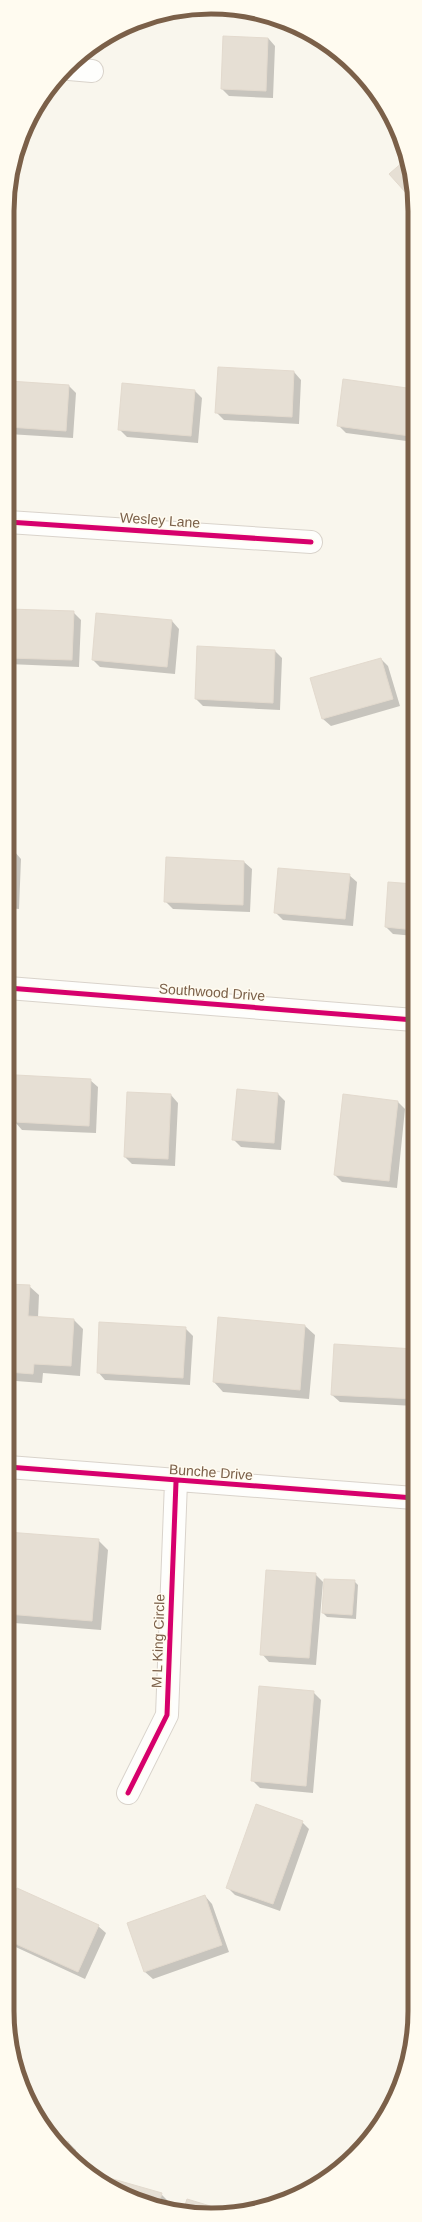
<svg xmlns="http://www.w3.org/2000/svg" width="422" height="2222" viewBox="0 0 422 2222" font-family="Arial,sans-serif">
  <rect width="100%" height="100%" fill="#f9f6ed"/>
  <path fill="#0003" d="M 268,38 L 275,46 L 273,98 L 229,96 L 222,89 Z
    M 407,166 L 415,197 L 415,201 Z
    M 294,372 L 301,380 L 299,424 L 224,420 L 216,412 Z
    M 344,380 L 414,390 L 414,442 L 346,433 L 338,425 Z
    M 9,382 L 68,385 L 76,393 L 73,438 L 8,434 Z
    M 123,384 L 195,391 L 202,398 L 198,443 L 127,437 L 119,429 Z
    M 8,610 L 73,612 L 81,620 L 79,667 L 8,664 Z
    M 97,614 L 172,621 L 179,629 L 175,674 L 100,667 L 93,660 Z
    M 275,651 L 282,658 L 280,710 L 203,706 L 196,699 Z
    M 381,659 L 388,666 L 400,706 L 331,726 L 323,719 L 312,679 Z
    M 8,851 L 14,851 L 21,859 L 19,909 L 8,908 Z
    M 167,858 L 244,862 L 252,869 L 250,912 L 173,909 L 165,901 Z
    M 349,875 L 357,882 L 353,926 L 283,920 L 275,912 Z
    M 389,883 L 414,885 L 414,936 L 393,934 L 386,927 Z
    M 17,1076 L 90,1080 L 98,1087 L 96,1133 L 22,1130 L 15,1122 Z
    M 237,1090 L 278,1094 L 285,1101 L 281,1150 L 241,1147 L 233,1139 Z
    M 171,1095 L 178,1103 L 175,1166 L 132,1164 L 125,1157 Z
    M 397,1101 L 405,1109 L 397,1188 L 342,1182 L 335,1175 Z
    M 8,1285 L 29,1286 L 39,1295 L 38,1318 L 74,1320 L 83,1329 L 80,1376 L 43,1373 L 42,1383 L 16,1381 L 15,1404 L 8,1403 Z
    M 219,1318 L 305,1326 L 315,1335 L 309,1399 L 223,1392 L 214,1382 Z
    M 185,1328 L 193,1336 L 190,1385 L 105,1380 L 98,1372 Z
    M 414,1350 L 414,1406 L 340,1402 L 332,1395 Z
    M 7,1533 L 98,1540 L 108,1550 L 101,1630 L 14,1623 L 13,1637 L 7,1636 Z
    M 315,1574 L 323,1582 L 316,1665 L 269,1662 L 262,1654 Z
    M 354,1581 L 358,1585 L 356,1619 L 327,1617 L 323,1613 Z
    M 313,1692 L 321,1700 L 313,1793 L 260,1788 L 252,1780 Z
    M 302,1822 L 309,1829 L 280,1911 L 235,1895 L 227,1887 Z
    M 7,1866 L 12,1878 L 7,1879 Z
    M 205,1896 L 212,1904 L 229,1952 L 153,1979 L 145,1972 L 128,1924 Z
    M 7,1912 L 98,1926 L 106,1933 L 85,1979 L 7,1943 Z
    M 55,2138 L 69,2143 L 76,2150 L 73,2160 L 67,2155 Z
    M 94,2174 L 161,2194 L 169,2202 L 167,2206 L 121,2194 Z"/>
  <path fill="#e6dfd4" stroke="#e3dace" d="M 223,36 L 268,38 L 266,91 L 221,89 Z
    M 404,161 L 407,165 L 415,203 L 389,174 Z
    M 218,367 L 294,371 L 292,417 L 215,413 Z
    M 343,379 L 414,389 L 410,436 L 337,426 Z
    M 9,381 L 69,385 L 66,431 L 8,427 Z
    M 122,383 L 195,390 L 191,436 L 118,430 Z
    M 8,609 L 74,611 L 72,660 L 8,658 Z
    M 96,613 L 172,620 L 167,667 L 92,660 Z
    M 197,646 L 275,650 L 273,703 L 195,699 Z
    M 381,658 L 393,699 L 322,719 L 310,678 Z
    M 8,850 L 14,850 L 12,902 L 8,902 Z
    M 166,857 L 244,861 L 243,905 L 164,902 Z
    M 278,868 L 350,874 L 345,919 L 274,913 Z
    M 388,882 L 414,884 L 414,930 L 385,927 Z
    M 16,1075 L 91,1079 L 89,1126 L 14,1122 Z
    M 237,1089 L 278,1093 L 274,1143 L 232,1140 Z
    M 127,1092 L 171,1094 L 168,1159 L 124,1157 Z
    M 343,1094 L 398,1101 L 389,1181 L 334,1175 Z
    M 8,1284 L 30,1285 L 28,1316 L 74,1319 L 71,1366 L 34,1364 L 33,1374 L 8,1372 Z
    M 218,1317 L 305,1325 L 300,1390 L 213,1382 Z
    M 99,1322 L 186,1327 L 183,1378 L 97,1373 Z
    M 334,1344 L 414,1349 L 414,1399 L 331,1395 Z
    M 7,1532 L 99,1539 L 92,1621 L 7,1614 Z
    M 266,1570 L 316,1573 L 309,1658 L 260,1655 Z
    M 324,1579 L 355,1580 L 352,1615 L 322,1613 Z
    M 259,1686 L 314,1691 L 306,1786 L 251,1781 Z
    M 256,1804 L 303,1821 L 273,1904 L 226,1888 Z
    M 17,1888 L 99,1925 L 78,1972 L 7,1940 L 7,1910 Z
    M 205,1895 L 222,1945 L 144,1972 L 127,1923 Z
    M 54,2136 L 69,2142 L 65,2153 Z
    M 92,2173 L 162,2193 L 159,2204 L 121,2194 Z
    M 187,2199 L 227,2211 L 198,2215 L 183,2211 Z"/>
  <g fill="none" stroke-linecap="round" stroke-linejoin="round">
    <defs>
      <path id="minor" d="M 69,69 L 92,71
        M 8,522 L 311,542
        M 8,988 L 414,1020
        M 8,1467 L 414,1498
        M 128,1793 L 167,1715 L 176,1482"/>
    </defs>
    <use href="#minor" stroke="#d9d3cb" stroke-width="24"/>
    <use href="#minor" stroke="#fefefc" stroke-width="22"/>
    <defs>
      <path id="cycleway" d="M 8,522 L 311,542
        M 8,988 L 414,1020
        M 8,1467 L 414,1498
        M 128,1793 L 167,1715 L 176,1482"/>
    </defs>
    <use href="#cycleway" stroke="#fffbf0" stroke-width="8"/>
    <use href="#cycleway" stroke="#d6006c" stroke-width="5"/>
  </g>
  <g text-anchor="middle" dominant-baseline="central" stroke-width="3" stroke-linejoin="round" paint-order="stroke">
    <g font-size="14" fill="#7b6049" stroke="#fffbf0">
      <text transform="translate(160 520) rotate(4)">Wesley Lane</text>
      <text transform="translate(212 992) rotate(4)">Southwood Drive</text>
      <text transform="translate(211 1472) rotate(4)">Bunche Drive</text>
      <text transform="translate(158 1641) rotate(-88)">M L King Circle</text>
    </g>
  </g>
  <path d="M0 0H422V2222H0ZM211 14H211A197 197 0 0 1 408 211V2011A197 197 0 0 1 211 2208H211A197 197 0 0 1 14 2011V211A197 197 0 0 1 211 14Z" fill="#fffbf0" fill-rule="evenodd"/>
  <path fill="none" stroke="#7b6049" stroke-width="5" d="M211 14H211A197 197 0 0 1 408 211V2011A197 197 0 0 1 211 2208H211A197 197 0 0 1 14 2011V211A197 197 0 0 1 211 14Z"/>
</svg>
